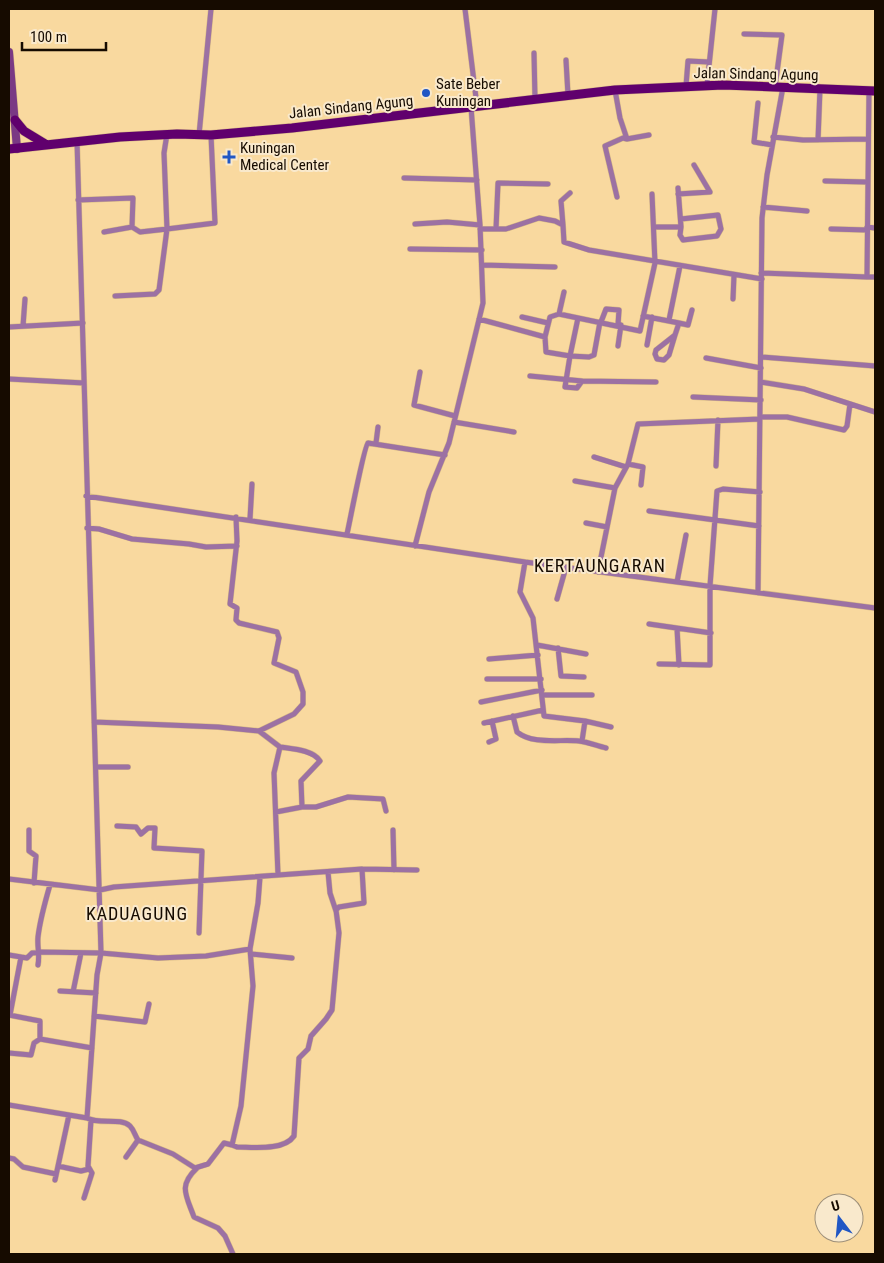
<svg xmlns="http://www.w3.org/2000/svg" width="884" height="1263" viewBox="0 0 884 1263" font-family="'Roboto Condensed',sans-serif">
  <rect width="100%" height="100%" fill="#f9d99f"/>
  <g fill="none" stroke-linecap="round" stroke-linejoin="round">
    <defs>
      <path id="minor" d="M 465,9 L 477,106
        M 744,34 L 782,35 L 775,87
        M 534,53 L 535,99
        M 566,60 L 568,95
        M 707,85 L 715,9
        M 686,86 L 688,61 L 709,62
        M 615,90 L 620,118 L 627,139 L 623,138 L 605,146 L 617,197
        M 758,103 L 754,142 L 772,145
        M 199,135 L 211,9
        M 773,137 L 803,140 L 868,139
        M 627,139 L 649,135
        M 818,140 L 820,89
        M 404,178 L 477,180
        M 825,181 L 867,182
        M 678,194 L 710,192 L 694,165
        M 78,200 L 133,198 L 132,227 L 104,232
        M 763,207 L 807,211
        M 415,224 L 447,222 L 480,225
        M 563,225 L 561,201 L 570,193
        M 132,227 L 140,232 L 167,229 L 164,153 L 167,134
        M 654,227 L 681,227 L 678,188
        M 681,227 L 680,235 L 683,240 L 717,236 L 721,229 L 718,215 L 681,219
        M 867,227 L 875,228
        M 480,229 L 506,229 L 539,218 L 555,221 L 563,225 L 564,242 L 589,250 L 762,279
        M 496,229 L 498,183 L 548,184
        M 831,229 L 867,230
        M 410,249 L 482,250
        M 482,265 L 555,267
        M 761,273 L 867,277 L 869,91
        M 867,277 L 875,277
        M 115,296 L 155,294 L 159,290 L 167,229 L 215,223 L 211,135
        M 733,299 L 734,275
        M 559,314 L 564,292
        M 643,316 L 679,323 L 675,335
        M 522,317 L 548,323
        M 578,318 L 570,356 L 589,357 L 594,355 L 600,322
        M 479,319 L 545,337 L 546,352 L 570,356 L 565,387 L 577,388 L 582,381 L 656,382
        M 669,320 L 680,266
        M 601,322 L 606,309 L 619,310 L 618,325
        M 679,323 L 688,325 L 692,310
        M 23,326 L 25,299
        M 9,327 L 83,323
        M 675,335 L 669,355 L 664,360 L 657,359 L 655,354 L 656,350 Z
        M 545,337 L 550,317 L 559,314 L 640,331 L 655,263 L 652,194
        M 647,345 L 652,317
        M 618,346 L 621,325
        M 761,357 L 875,366
        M 706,358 L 761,368
        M 420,372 L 414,405 L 455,416
        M 530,376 L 582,381
        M 9,379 L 84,383
        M 761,382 L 804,389 L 875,412
        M 693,397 L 761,400
        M 760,417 L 787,417 L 844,430 L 847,426 L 850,404
        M 454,422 L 514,432
        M 376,443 L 378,427
        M 594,457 L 626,467
        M 628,464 L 643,467 L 641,485
        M 716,466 L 718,420
        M 575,481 L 615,488
        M 86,496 L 525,562 L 875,608
        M 649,511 L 759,526
        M 250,519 L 252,484
        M 586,523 L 607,527
        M 87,528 L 99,529 L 132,539 L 189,544 L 206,547 L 237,546
        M 347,534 C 350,521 364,446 368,443 L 445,455
        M 415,546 L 429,492 L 449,443 L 483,303 L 480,225 L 471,107
        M 525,562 L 520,592 L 533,618 L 544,716 L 585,721 L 582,741
        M 598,572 L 615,488 L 628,464 L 638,424 L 760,419
        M 677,582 L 686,535
        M 758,593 L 762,218 L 767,175 L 783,87
        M 557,599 L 566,567
        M 649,624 L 711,633
        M 677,628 L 679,665
        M 537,645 L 586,654
        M 558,648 L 561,676 L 584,677
        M 489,659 L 538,655
        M 659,664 L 710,665 L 710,586 L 717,491 L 723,489 L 760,492
        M 487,679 L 541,679
        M 543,695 L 592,695
        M 481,702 L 542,690
        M 513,716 L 517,732 C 533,745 560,739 579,741 C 588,742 597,746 606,748
        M 585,721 L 611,727
        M 94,722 L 218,727 L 259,731 L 294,714 L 303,704 L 303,692 L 296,672 L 274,663 L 279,638 L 277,632 L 239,623 L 236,620 L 237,608 L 230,604 L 237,541 L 236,517
        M 484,723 L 543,710
        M 259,731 L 280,747 L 274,773 L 278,875
        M 489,742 L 496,739 L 492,721
        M 96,767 L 128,767
        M 302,807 L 316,807 L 348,797 L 383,799 L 386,811
        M 276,812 L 302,807 L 301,781 L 320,761 C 313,750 293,749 280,747
        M 117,826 L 136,827 L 141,834 L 148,828 L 155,828 L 154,848 L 202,851 L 199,933
        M 29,830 L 29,851 L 36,856 L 34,883
        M 393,830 L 394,870
        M 328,872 L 330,893 L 336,911
        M 9,879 L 100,890 L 114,887 L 362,869 L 417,870
        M 250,949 L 253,986 L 241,1106 L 232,1145 L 237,1147 C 253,1147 284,1151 294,1136 L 299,1058 L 308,1049 L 311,1036 L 326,1019 L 332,1010 L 339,933 L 336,910 L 339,907 L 364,903 L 362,869
        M 251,954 L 292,958
        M 9,955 L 27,958 L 32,953 L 41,952 L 101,953 L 158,958 L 206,956 L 250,949 L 258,903 L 260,877
        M 38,965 C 40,954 37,947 38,937 C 40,920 45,902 50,885
        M 60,991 L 96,993
        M 73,992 L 81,953
        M 9,1015 L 40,1021 L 40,1039
        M 10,1015 L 21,957
        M 94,1016 L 145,1022 L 149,1004
        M 9,1053 L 31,1055 L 34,1043 L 40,1039 L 92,1048
        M 9,1105 L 87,1118 L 97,975 L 101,953 L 77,141
        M 87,1118 C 100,1125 120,1117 130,1126 C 134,1130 135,1136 138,1140 L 173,1154 L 195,1168 L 208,1164 L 224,1143 L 232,1145
        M 126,1157 L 138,1140
        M 9,1158 L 14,1159 L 23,1167 L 56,1174
        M 58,1166 L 81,1171 L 89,1169
        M 197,1168 C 178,1186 186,1195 194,1217 L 218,1228 L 225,1236 L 233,1254
        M 55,1180 L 69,1115
        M 84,1198 L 92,1173 L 88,1166 L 91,1120"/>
      <path id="secondary" d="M 9,52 L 17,149"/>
      <path id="primary" d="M 15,120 L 24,131 L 47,145
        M 9,149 L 120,137 L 177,134 L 211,135 L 292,128 L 615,90 L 723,85 L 875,91"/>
    </defs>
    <use href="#minor" stroke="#d5b886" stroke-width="6"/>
    <use href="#secondary" stroke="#d5b886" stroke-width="9"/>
    <use href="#primary" stroke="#d5b886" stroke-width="10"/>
    <use href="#minor" stroke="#9c71a3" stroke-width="5"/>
    <use href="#secondary" stroke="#7a3984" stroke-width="8"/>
    <use href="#primary" stroke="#60006d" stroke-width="9"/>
  </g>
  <g fill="#2157c4" stroke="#f9e9cc" stroke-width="2">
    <circle cx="426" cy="93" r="5"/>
    <path d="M226.5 149.5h5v5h5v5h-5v5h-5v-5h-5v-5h5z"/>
  </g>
  <g text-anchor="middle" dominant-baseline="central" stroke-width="4" stroke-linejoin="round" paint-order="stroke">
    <g font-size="15" fill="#160b00" stroke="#f9e9cc">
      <text transform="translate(756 74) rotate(1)">Jalan Sindang Agung</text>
      <text transform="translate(351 107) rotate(-6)">Jalan Sindang Agung</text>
    </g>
    <g font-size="15" fill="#160b00" stroke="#f9e9cc" text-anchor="start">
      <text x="436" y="84">Sate Beber<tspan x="436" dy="17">Kuningan</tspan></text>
      <text x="240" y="148">Kuningan<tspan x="240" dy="17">Medical Center</tspan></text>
    </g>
    <g font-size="18" letter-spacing="1" fill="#160b00" stroke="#f9e9cc">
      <text x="600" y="565">KERTAUNGARAN</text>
      <text x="137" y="913">KADUAGUNG</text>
    </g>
  </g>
  <rect width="884" height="1263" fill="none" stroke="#160b00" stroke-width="20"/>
  <g transform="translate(839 1218) rotate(344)"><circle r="24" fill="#f9e9cc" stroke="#9e907a"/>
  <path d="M0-4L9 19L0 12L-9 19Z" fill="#2157c4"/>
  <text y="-8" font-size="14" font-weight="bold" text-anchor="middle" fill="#160b00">U</text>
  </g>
  <path d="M22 42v8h84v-8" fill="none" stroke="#160b00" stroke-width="2.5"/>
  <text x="30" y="42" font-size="15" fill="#160b00" stroke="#f9e9cc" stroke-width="4" paint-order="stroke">100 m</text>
</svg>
